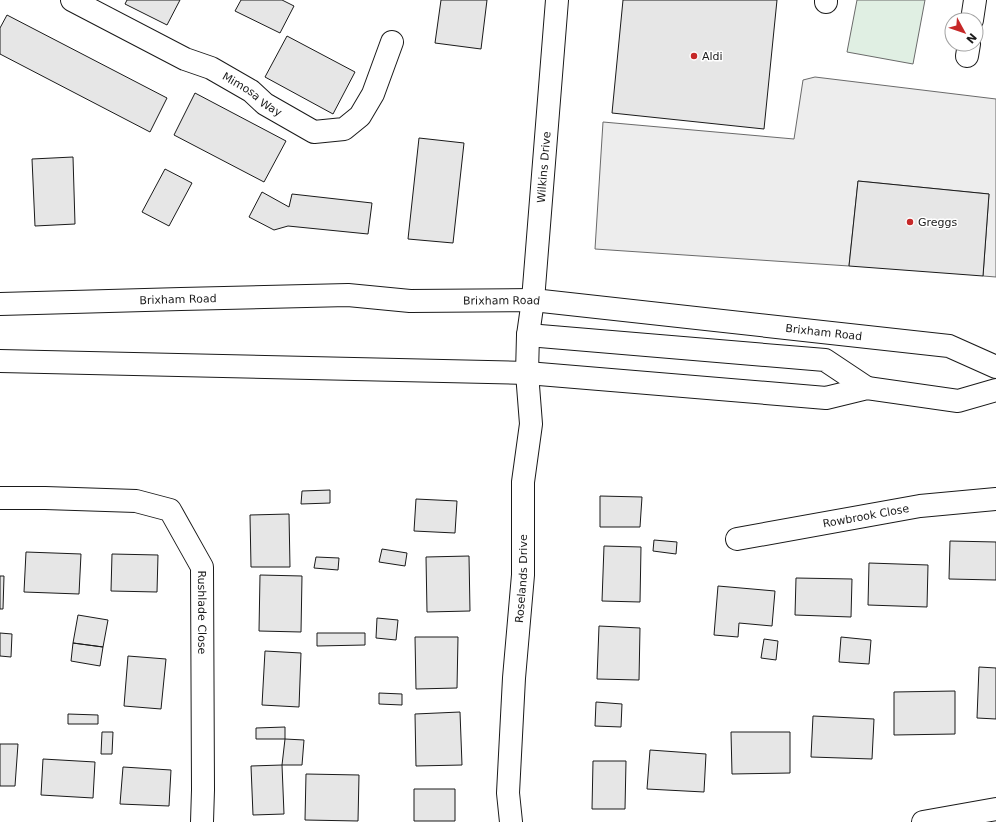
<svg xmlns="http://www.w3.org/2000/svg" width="996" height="822" viewBox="0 0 996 822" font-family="'DejaVu Sans',sans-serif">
  <rect width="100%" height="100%" fill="#fff"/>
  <path fill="#e0efe3" stroke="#6a6a6a" d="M 857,0 L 925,0 L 913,64 L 847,52 Z"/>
  <path fill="#ededed" stroke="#6a6a6a" d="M 815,77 L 996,99 L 996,277 L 983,276 L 989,194 L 858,181 L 849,266 L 595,249 L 603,122 L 794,139 L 803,80 Z"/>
  <path fill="#e6e6e6" stroke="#1a1a1a" d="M 127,0 L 180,0 L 167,25 L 125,4 Z
    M 241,0 L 282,0 L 294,6 L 280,33 L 235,11 Z
    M 441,0 L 487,0 L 481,49 L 435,43 Z
    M 623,0 L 777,0 L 764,129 L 612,113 Z
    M 7,15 L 167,98 L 150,132 L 0,54 L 0,28 Z
    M 287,36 L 355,72 L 333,114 L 265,77 Z
    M 195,93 L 286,141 L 264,182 L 174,135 Z
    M 419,138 L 464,143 L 453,243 L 408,239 Z
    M 73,157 L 75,224 L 35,226 L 32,159 Z
    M 165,169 L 192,183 L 169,226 L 142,212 Z
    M 858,181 L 989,194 L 983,276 L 849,266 Z
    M 262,192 L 289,207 L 292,194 L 372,203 L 368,234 L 288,226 L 274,230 L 249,217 Z
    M 330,490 L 330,503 L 301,504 L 302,491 Z
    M 600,496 L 642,497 L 640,527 L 600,527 Z
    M 416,499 L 457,501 L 455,533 L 414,531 Z
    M 289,514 L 290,567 L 251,567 L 250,515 Z
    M 654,540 L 677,542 L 676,554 L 653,551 Z
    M 950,541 L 996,542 L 996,580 L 949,579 Z
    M 604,546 L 641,547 L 640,602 L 602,601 Z
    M 382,549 L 407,553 L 405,566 L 379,562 Z
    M 26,552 L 81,554 L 79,594 L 24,592 Z
    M 112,554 L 158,555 L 157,592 L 111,591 Z
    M 469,556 L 470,611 L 427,612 L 426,557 Z
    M 316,557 L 339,558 L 338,570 L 314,568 Z
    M 869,563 L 928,565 L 927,607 L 868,605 Z
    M 260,575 L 302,576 L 301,632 L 259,631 Z
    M 0,576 L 4,576 L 3,609 L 0,609 Z
    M 796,578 L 852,579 L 851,617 L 795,615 Z
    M 718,586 L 775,591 L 772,626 L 739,623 L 738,637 L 714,635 Z
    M 78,615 L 108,620 L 103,647 L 73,643 Z
    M 377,618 L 398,620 L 396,640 L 376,638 Z
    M 599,626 L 640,628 L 639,680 L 597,679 Z
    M 0,633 L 12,634 L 11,657 L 0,656 Z
    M 317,633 L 365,633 L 365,645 L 317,646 Z
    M 415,637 L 458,637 L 457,688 L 416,689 Z
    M 841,637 L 871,640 L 869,664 L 839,662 Z
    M 764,639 L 778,641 L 776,660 L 761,658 Z
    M 73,643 L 103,647 L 100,666 L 71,661 Z
    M 265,651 L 301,653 L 299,707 L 262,705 Z
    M 128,656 L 166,659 L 161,709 L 124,706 Z
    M 979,667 L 996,668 L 996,719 L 977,718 Z
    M 955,691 L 955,734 L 894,735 L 894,692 Z
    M 379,693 L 402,694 L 402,705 L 379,704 Z
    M 596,702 L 622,704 L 621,727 L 595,726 Z
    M 460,712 L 462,765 L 416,766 L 415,714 Z
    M 68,714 L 98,715 L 98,724 L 68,724 Z
    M 813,716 L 874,719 L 872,759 L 811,757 Z
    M 285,727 L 285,739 L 256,739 L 256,728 Z
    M 102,732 L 113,732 L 112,754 L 101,754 Z
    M 731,732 L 790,732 L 790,773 L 732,774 Z
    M 285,739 L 304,740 L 302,765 L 282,765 Z
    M 0,744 L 18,744 L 15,786 L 0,786 Z
    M 650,750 L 706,754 L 704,792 L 647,789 Z
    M 43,759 L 95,762 L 93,798 L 41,795 Z
    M 593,761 L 626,761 L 625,809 L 592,809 Z
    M 282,765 L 284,814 L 253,815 L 251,766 Z
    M 123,767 L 171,770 L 169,806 L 120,804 Z
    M 306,774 L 359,775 L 358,821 L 305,820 Z
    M 414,789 L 455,789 L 455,821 L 414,821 Z"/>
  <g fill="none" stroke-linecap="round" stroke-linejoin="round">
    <defs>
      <g id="street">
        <path id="s1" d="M 72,0 L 185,59 L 211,68 L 251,91 L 265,104 L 314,132 L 344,129 L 360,116 L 373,94 L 392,42"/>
        <path d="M 826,2 L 826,0"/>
        <path d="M 972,20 L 975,0"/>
        <path d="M 967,56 L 969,44"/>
        <path id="s2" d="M 0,498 L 45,498 L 136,501 L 170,510 L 202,567 L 203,790 L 202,822"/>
        <path id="s3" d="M 737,539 L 920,506 L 996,499"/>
        <path id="s4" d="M 511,822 L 508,793 L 514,678 L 523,575 L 523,482 L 531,424 L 527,373 L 528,335 L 533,300 L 557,0"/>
        <path d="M 923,822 L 996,809"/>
      </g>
      <g id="primary">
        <path id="s5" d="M 0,304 L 181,299 L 348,295 L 410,301 L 533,300 L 949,346 L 996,367"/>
        <path d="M 528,335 L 825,360 L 867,388"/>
        <path d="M 0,361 L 527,373 L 826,398 L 867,388 L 958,401 L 996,390"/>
      </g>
    </defs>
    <use href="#street" stroke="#1a1a1a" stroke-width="24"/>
    <use href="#primary" stroke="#1a1a1a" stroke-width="24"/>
    <use href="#street" stroke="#fff" stroke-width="22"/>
    <use href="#primary" stroke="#fff" stroke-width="22"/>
  </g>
  <g fill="#c62828" stroke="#fff" stroke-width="1.5">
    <circle cx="694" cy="56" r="4"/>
    <circle cx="910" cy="222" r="4"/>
  </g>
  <g text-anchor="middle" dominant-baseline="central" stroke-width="3" stroke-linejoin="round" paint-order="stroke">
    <g font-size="11" fill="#1a1a1a" stroke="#fff" text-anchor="start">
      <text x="702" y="56">Aldi</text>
      <text x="918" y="222">Greggs</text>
    </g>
    <g font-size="11" fill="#1a1a1a" stroke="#fff">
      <text stroke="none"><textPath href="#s1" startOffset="204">Mimosa Way</textPath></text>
      <text stroke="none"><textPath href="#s4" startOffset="657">Wilkins Drive</textPath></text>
      <text stroke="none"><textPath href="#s5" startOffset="178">Brixham Road</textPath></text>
      <text stroke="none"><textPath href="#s5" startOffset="502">Brixham Road</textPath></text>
      <text stroke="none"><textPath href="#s5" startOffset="826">Brixham Road</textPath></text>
      <text stroke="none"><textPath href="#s3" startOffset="131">Rowbrook Close</textPath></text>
      <text stroke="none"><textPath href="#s4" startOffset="244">Roselands Drive</textPath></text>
      <text stroke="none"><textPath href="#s2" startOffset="282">Rushlade Close</textPath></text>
    </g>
  </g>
  <g transform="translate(964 32) rotate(130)"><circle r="19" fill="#ffffff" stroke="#a3a3a3"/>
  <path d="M0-3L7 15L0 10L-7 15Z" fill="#c62828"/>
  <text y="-6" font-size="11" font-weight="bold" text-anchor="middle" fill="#1a1a1a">N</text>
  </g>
</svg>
